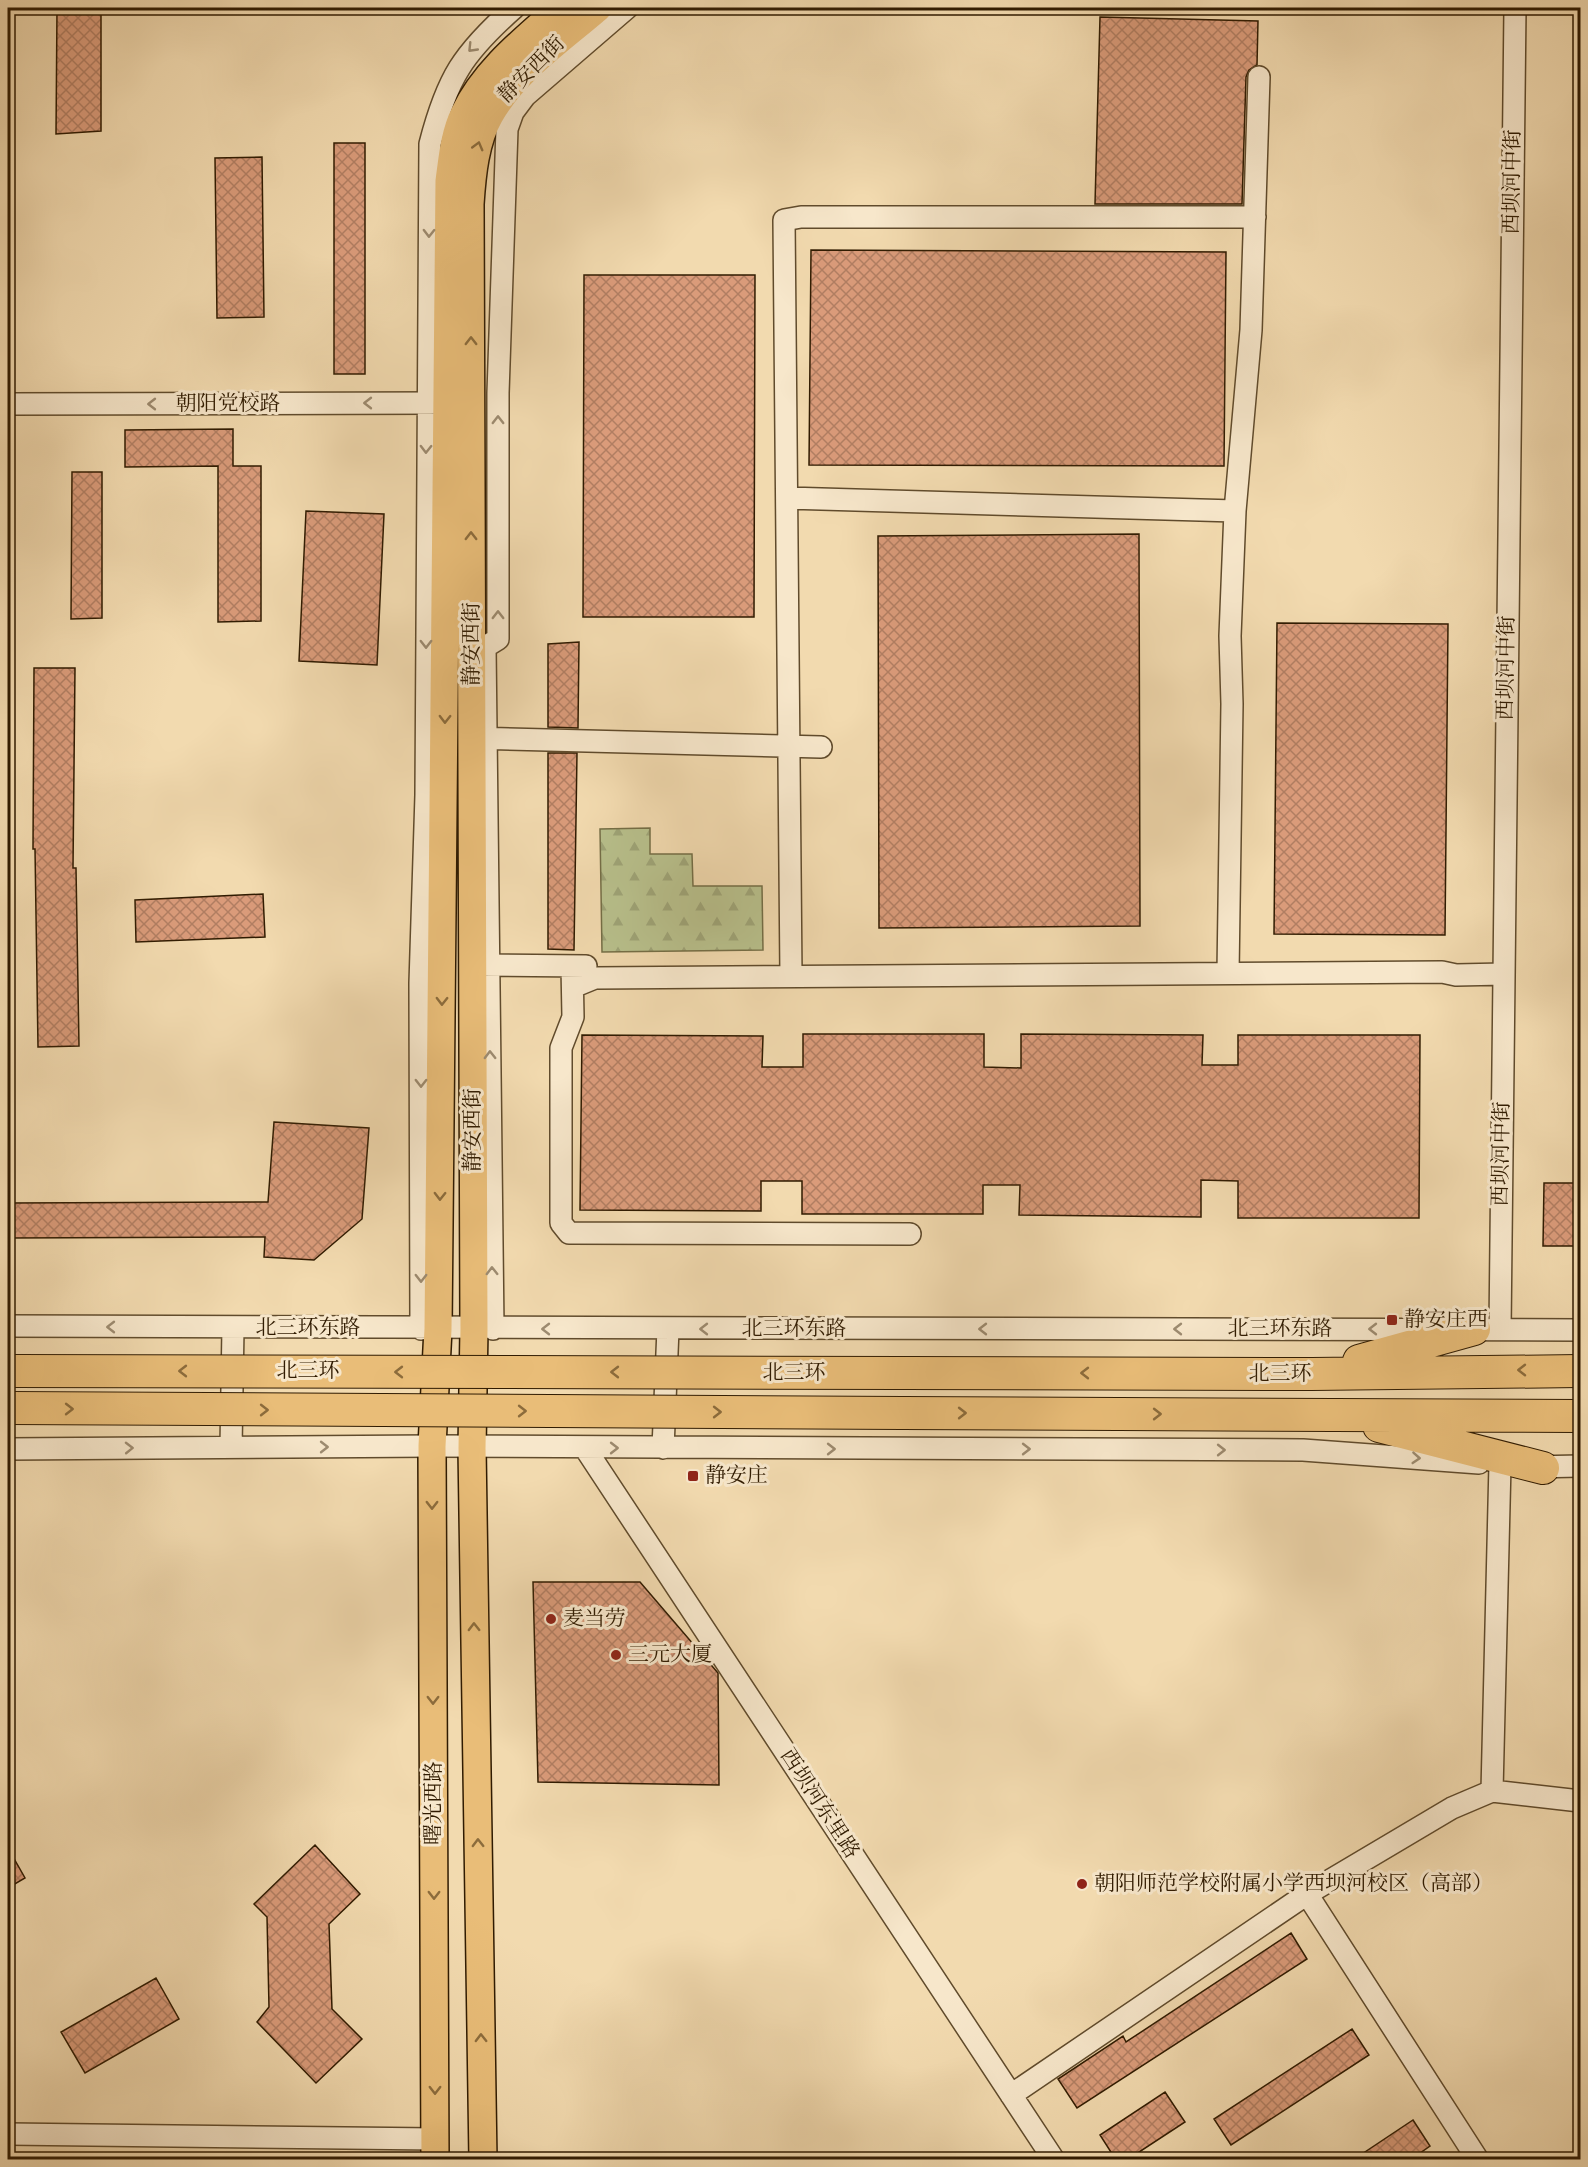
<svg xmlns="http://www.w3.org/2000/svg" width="1588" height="2167" viewBox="0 0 1588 2167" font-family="'IM FELL English','Noto Serif SC',serif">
  <defs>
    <pattern id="forest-firs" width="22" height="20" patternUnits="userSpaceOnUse" patternTransform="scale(1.5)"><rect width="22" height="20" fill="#b8c08c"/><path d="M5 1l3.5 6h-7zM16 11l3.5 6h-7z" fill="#9ea477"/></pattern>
    <pattern id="building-cross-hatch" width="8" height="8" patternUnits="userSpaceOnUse" patternTransform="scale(1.5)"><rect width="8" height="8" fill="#da9b7a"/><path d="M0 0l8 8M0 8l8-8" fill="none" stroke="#b17e62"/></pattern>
  </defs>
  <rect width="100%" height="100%" fill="#f2daaf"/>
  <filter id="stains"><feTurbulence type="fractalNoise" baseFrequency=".00333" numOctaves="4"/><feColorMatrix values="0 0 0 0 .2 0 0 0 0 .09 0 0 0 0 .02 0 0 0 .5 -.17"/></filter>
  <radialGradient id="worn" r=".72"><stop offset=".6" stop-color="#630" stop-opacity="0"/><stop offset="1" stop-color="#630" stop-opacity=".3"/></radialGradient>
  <path fill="url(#forest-firs)" stroke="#746e46" stroke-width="1.5" d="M 650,828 L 650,854 L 692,854 L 693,886 L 762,886 L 763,950 L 602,952 L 600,829 Z"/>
  <path fill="url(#building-cross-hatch)" stroke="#301b01" stroke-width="1.5" d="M 57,8 L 101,8 L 101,131 L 56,134 Z
    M 1100,17 L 1258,21 L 1257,65 L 1249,70 L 1246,77 L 1242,204 L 1095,204 Z
    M 334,143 L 365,143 L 365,374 L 334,374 Z
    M 262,157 L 264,317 L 217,318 L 215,158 Z
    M 811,250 L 1226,252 L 1224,466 L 809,465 Z
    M 584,275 L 755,275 L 754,617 L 583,617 Z
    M 233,429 L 233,466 L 261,466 L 261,621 L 218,622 L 218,466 L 125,467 L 125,430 Z
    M 72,472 L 102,472 L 102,618 L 71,619 Z
    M 306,511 L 384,514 L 377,665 L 299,661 Z
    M 1139,534 L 1140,926 L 879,928 L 878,536 Z
    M 1277,623 L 1448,624 L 1445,935 L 1274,934 Z
    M 579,642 L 578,728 L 548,727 L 548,644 Z
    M 34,668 L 75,668 L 73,868 L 76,868 L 79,1046 L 38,1047 L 35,849 L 33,849 Z
    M 548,753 L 577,753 L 574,950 L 548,949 Z
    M 263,894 L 265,937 L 136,942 L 135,900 Z
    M 803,1034 L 984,1034 L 984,1067 L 1021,1068 L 1021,1034 L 1203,1035 L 1202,1065 L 1238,1065 L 1238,1035 L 1420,1035 L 1419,1218 L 1238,1218 L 1238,1181 L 1201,1180 L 1201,1217 L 1019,1215 L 1020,1185 L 983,1185 L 983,1214 L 802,1214 L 802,1181 L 761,1181 L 761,1211 L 580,1210 L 582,1035 L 763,1036 L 762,1067 L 803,1067 Z
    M 274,1122 L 369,1128 L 362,1219 L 314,1260 L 264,1257 L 265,1237 L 8,1238 L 8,1203 L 268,1202 Z
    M 1544,1183 L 1581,1183 L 1581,1246 L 1543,1246 Z
    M 533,1582 L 640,1582 L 718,1673 L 719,1785 L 538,1782 Z
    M 315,1845 L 360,1894 L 329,1924 L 332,2009 L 362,2039 L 316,2083 L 257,2022 L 269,2007 L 267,1917 L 254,1904 Z
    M 8,1848 L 25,1878 L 8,1888 Z
    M 1291,1933 L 1307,1959 L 1077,2108 L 1058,2079 L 1123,2036 L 1126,2042 Z
    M 156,1978 L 179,2019 L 85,2073 L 61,2032 Z
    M 1352,2029 L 1369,2055 L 1231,2145 L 1214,2119 Z
    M 1165,2092 L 1185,2122 L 1127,2160 L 1116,2160 L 1100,2135 Z
    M 1413,2120 L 1430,2146 L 1410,2160 L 1353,2160 Z"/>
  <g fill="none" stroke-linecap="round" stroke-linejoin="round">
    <defs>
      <path id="minor" d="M 8,404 L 441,403
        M 787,498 L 1235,511
        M 473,738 L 821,747
        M 477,965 L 586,966
        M 572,966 L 573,1017 L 561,1048 L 561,1223 L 569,1233 L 910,1234
        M 1228,973 L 1232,704 L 1230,636 L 1235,511 L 1251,330 L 1259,77
        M 791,976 L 784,220 L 801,217 L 1255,217
        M 573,987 L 595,978 L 1442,972 L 1456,975 L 1504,974
        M 8,1326 L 1580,1330
        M 421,1329 L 420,983 L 426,795 L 430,144 C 447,78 463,53 514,8
        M 493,1329 L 485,647 L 498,639 L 498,393 L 507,129 L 513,112 L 525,96 L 627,8
        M 1500,1329 L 1515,8
        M 231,1447 L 233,1328
        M 585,1448 L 1054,2160
        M 663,1448 L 668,1329
        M 8,1449 L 432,1446 L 1303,1450 L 1479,1463
        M 1500,1464 L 1492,1791 L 1580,1801
        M 1531,1467 L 1580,1466
        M 1307,1894 L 1478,2160
        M 1011,2095 L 1307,1894 L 1452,1808 L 1492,1791
        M 8,2134 L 435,2139"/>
      <path id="major" d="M 435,2160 L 432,1446 L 438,1329 L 449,181 C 452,159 454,134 464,114 C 485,70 525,39 560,8
        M 483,2160 L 472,1448 L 474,1329 L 470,204 C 472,174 475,141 490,115 C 515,71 561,40 598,8"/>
      <path id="highway" d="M 1359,1361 L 1474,1329
        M 904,1373 L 1312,1374 L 1580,1371
        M 903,1413 L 1580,1416
        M 1379,1426 L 1543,1468"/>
    </defs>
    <use href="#minor" stroke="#604b2c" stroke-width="24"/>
    <use href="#major" stroke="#301b01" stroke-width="30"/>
    <use href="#highway" stroke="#301b01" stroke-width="34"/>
    <use href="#minor" stroke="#f7e7cb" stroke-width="21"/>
    <use href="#major" stroke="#e9bd78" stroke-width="27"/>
    <use href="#highway" stroke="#e9bd78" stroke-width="32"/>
    <defs>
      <path id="highway-bridge" d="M 14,1371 L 904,1373
        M 11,1408 L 903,1413"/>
    </defs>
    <use href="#highway-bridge" stroke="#301b01" stroke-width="34" stroke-linecap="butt"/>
    <use href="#highway-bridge" stroke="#e9bd78" stroke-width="32"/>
  </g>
  <defs><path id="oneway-chevron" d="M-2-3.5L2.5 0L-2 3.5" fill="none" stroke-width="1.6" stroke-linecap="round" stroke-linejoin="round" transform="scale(1.5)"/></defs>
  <g stroke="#9d8b70">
    <use href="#oneway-chevron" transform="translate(472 48) rotate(134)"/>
    <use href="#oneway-chevron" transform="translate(429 233) rotate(91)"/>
    <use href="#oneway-chevron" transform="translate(368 403) rotate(180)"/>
    <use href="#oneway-chevron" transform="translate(152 404) rotate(180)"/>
    <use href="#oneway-chevron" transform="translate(498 420) rotate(-90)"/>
    <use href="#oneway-chevron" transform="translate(426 449) rotate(91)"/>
    <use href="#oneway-chevron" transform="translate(498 615) rotate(-90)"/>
    <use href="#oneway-chevron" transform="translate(426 644) rotate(90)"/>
    <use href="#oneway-chevron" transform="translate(490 1055) rotate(-91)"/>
    <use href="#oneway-chevron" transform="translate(421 1083) rotate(90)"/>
    <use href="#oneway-chevron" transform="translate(492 1271) rotate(-91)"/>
    <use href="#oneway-chevron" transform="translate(421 1278) rotate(90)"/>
    <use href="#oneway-chevron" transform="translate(111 1327) rotate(-180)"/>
    <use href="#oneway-chevron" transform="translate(546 1329) rotate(-180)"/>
    <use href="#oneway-chevron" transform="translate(704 1329) rotate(180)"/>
    <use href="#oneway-chevron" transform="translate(983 1329) rotate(180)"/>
    <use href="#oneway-chevron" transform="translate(1178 1329) rotate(180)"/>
    <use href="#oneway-chevron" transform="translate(1373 1329) rotate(180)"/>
    <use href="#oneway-chevron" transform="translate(324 1447)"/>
    <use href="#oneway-chevron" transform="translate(129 1448) rotate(-1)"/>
    <use href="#oneway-chevron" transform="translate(614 1448)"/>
    <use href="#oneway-chevron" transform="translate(831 1449)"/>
    <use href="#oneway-chevron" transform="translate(1026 1449)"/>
    <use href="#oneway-chevron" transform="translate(1221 1450)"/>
    <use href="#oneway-chevron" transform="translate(1416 1458) rotate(4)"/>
  </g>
  <g stroke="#8c6c3c">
    <use href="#oneway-chevron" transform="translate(478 146) rotate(-75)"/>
    <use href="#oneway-chevron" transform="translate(471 341) rotate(-90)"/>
    <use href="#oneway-chevron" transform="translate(471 536) rotate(-90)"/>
    <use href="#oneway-chevron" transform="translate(445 719) rotate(91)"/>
    <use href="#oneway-chevron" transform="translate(442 1001) rotate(91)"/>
    <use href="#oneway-chevron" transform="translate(440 1196) rotate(91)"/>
    <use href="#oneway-chevron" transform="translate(1522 1370) rotate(-180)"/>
    <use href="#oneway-chevron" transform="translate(183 1371) rotate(-180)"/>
    <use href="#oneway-chevron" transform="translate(399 1372) rotate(-180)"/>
    <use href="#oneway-chevron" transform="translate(615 1372) rotate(-180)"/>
    <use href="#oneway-chevron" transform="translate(1085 1373) rotate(-180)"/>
    <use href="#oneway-chevron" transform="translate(69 1409)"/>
    <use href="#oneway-chevron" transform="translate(264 1410)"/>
    <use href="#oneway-chevron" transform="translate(522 1411)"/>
    <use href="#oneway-chevron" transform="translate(717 1412)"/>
    <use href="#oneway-chevron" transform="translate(962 1413)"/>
    <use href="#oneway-chevron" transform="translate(1157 1414)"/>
    <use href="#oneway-chevron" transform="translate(432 1505) rotate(90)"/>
    <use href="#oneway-chevron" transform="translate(474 1627) rotate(-91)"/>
    <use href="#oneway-chevron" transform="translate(433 1700) rotate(90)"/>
    <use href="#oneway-chevron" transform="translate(478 1843) rotate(-91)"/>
    <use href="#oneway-chevron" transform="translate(434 1895) rotate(90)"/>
    <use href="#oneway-chevron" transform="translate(481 2038) rotate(-91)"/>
    <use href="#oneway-chevron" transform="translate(435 2090) rotate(90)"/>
  </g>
  <g fill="#8f2418" stroke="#f7e7cb" stroke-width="2">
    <rect x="1386" y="1314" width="12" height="12" rx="3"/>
    <rect x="687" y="1470" width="12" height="12" rx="3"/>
    <circle cx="551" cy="1619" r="6"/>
    <circle cx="616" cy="1655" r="6"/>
    <circle cx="1082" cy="1884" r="6"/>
  </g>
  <g text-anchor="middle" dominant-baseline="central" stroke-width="6" stroke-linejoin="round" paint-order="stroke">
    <g font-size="21" fill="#301b01" stroke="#f7e7cb">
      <text transform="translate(532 70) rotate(-45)">静安西街</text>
      <text transform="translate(1513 182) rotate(-89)">西坝河中街</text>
      <text x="228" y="404">朝阳党校路</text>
      <text transform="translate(472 644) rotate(-90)">静安西街</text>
      <text transform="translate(1507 668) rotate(-89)">西坝河中街</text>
      <text transform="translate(473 1130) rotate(-90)">静安西街</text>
      <text transform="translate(1502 1154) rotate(-89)">西坝河中街</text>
      <text x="308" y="1328">北三环东路</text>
      <text x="794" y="1329">北三环东路</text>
      <text x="1280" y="1329">北三环东路</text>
      <text x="308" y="1371">北三环</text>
      <text x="794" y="1373">北三环</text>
      <text x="1280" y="1374">北三环</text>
      <text transform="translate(434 1803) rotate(-90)">曙光西路</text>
      <text transform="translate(819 1804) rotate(57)">西坝河东里路</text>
    </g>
    <g font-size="21" fill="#301b01" stroke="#f7e7cb" text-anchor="start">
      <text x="1404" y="1320">静安庄西</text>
      <text x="705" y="1476">静安庄</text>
      <text x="563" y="1619">麦当劳</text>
      <text x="628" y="1655">三元大厦</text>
      <text x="1094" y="1884">朝阳师范学校附属小学西坝河校区（高部）</text>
    </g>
  </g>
  <rect width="1588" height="2167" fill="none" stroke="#f2daaf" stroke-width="30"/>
  <rect x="9" y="9" width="1570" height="2149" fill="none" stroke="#301b01" stroke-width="3"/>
  <rect x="15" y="15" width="1558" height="2137" fill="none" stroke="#301b01" stroke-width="1.5"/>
  <rect width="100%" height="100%" filter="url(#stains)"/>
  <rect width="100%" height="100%" fill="url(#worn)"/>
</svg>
